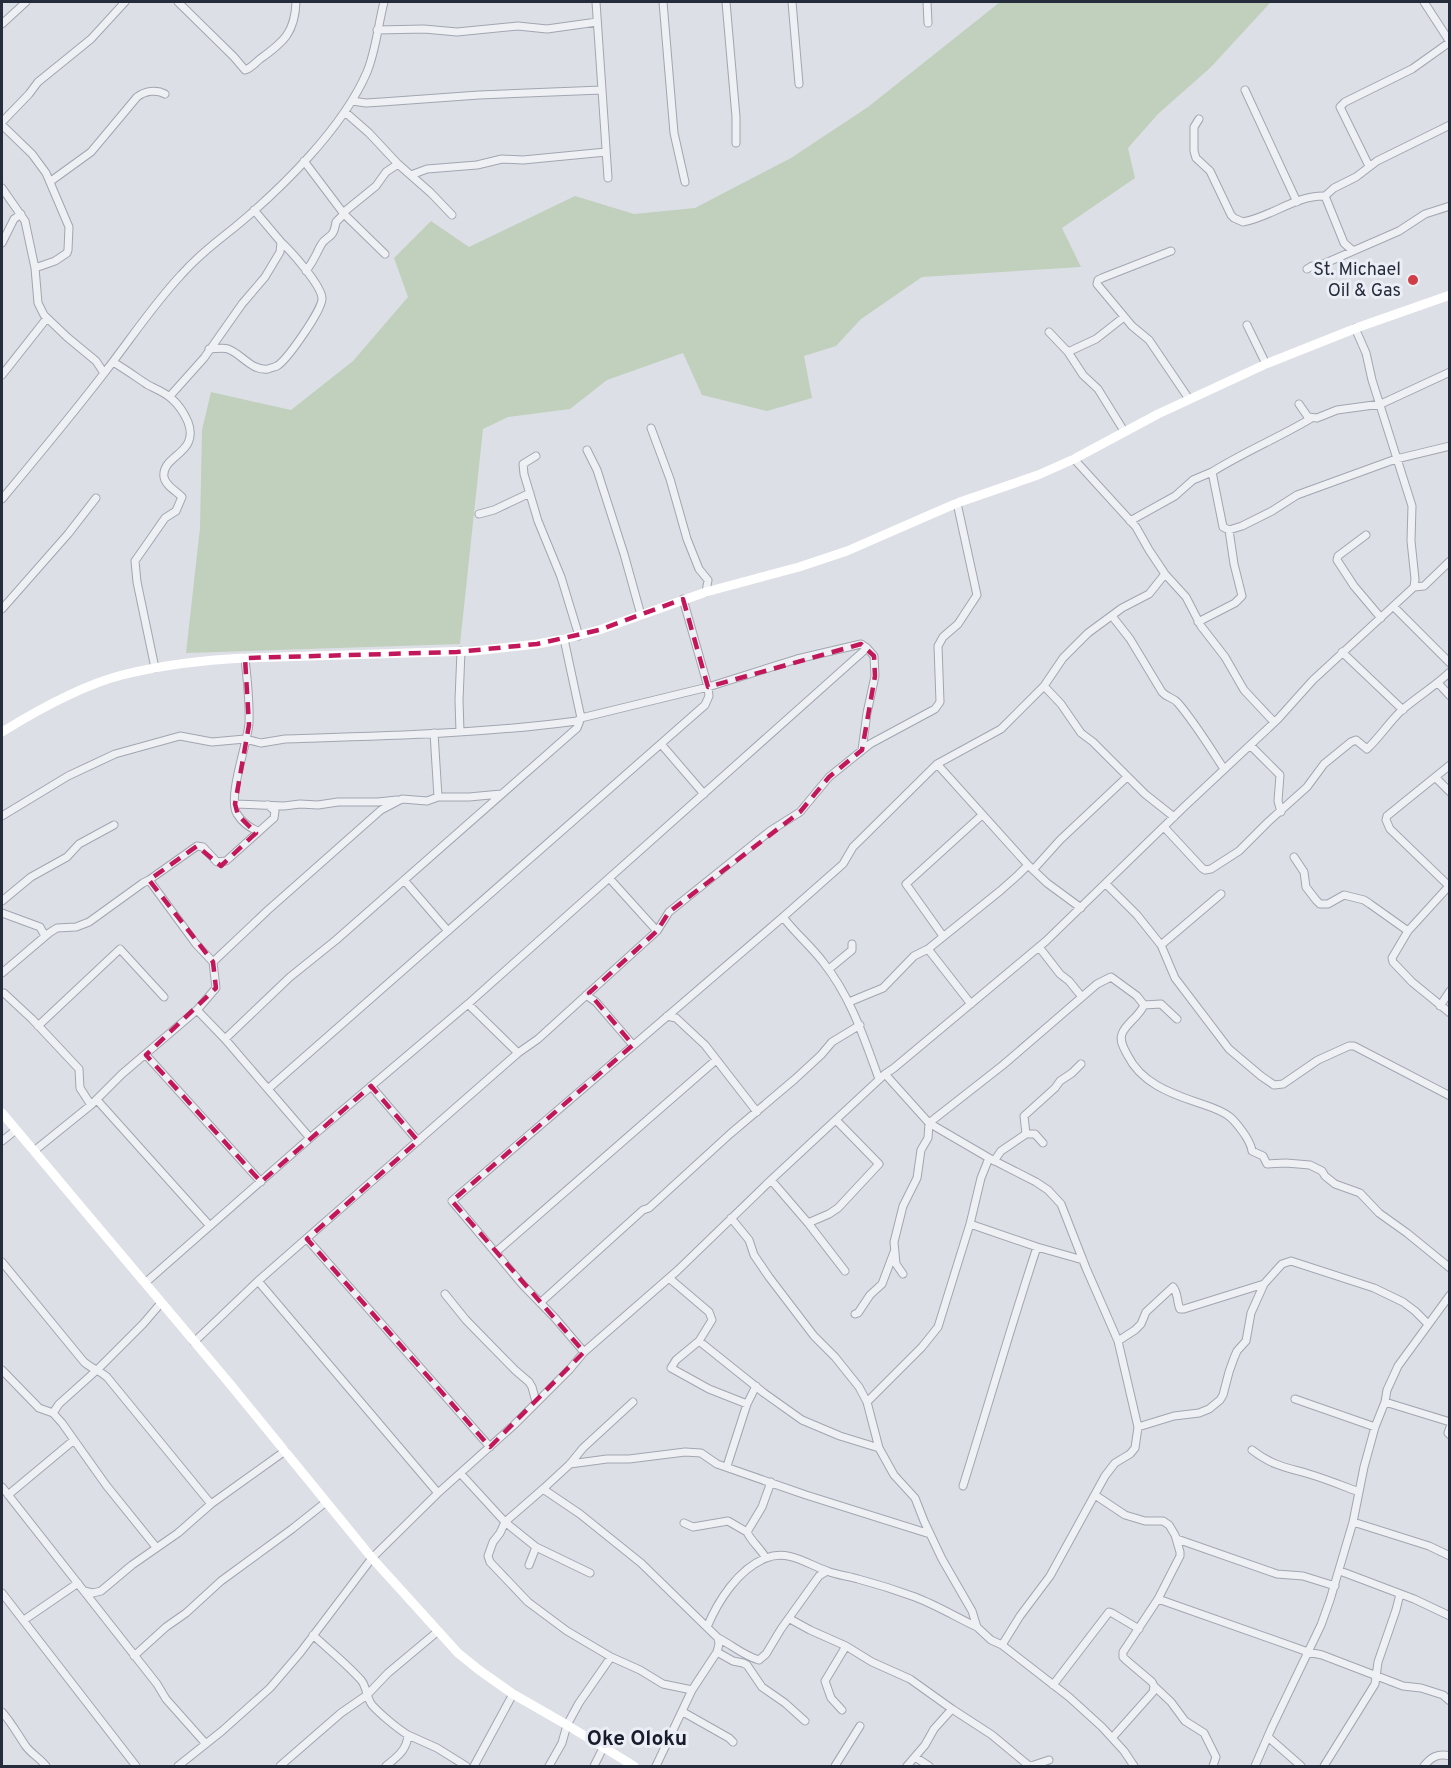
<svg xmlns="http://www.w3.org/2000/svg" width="1451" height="1768" viewBox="0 0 1451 1768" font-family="Overpass,sans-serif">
  <rect width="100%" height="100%" fill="#dcdfe6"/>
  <path fill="#c0d0bc" d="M 1000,2 L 1271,2 L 1210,68 L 1158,114 L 1128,148 L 1135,178 L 1062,228 L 1081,267 L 922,277 L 861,319 L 836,346 L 804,356 L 812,398 L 767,411 L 702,395 L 683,353 L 607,380 L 570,409 L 508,417 L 483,429 L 460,644 L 186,653 L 200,528 L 202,430 L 211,392 L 291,410 L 353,361 L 408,297 L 394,258 L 431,221 L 469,247 L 575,196 L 634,214 L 695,208 L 791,158 L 868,107 Z"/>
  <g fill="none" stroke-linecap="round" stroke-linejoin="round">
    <defs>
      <path id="street" d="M 178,2 L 234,57 L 245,70 C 251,68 255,63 260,59 C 284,42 295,32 296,2
        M 596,2 L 608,178
        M 663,2 L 674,133 L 685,182
        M 726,2 L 736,117 L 736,143
        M 792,2 L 799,84
        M 927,2 L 928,23
        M 2,24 L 26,2
        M 377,30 L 424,29 L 457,32 L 518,26 L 547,29 L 597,22
        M 1245,90 L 1297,202
        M 352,101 L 366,103 L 382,102 L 479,95 L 602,90
        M 345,112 L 369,133 L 398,164 L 431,193 L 452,215
        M 1199,119 L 1194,127 L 1194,151 L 1196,158 L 1210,171 L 1231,215 L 1234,218 L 1243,222 C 1271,217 1296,195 1325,196 L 1334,188 L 1356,177 L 1377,161 L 1450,125
        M 2,122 L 29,94 L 38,82 L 91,39 L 125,2
        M 2,125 L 32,154 L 46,173 L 69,227 L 68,250 L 67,253 L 55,261 L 35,268 L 38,303 L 44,315 L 67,337 L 96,361 L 104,373
        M 304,161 L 344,214 L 336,222 C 333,241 327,234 321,245 C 315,256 314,261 306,271
        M 1369,166 L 1340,107 L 1345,102 L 1412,69 L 1450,42 L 1424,2
        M 411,175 L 427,169 L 477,165 L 502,159 L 523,160 L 606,152
        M 51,181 L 91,152 L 137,97 C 145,91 156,89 165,94
        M 2,188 L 25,221 L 35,268
        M 1325,196 L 1344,243 L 1352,250
        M 344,212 L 376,186 L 386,172 L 398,164
        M 344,214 L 385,254
        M 2,243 L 14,219 L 21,214
        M 1171,251 L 1102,278 L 1098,280 L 1097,284 L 1132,326 L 1149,340 L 1189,399
        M 1307,269 L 1312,266 L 1316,267 L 1321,265 L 1399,231 L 1425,214 L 1450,206
        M 1247,325 L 1266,364
        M 1049,332 L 1068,352 L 1083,375 L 1098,389 L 1124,431
        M 209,349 C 215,349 223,347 228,349 C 242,354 251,371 268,369 C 270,368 275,367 277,366 C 287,360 323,309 322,298 C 321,285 291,251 281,242
        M 1068,352 L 1096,339 L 1124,317
        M 113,362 C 125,369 136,377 148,385 C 156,389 166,393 172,399 C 179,405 184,413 188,422 C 200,454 161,455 164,477 C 165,485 176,491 182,497 L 176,511 L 165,518 L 135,561 L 137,582 L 155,668
        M 2,375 L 47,318
        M 170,396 L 204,358 L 242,304 L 265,277 L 280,252 L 281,242 L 254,210
        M 1299,404 L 1308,417 L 1317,418 L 1337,410 L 1381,404 L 1450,372
        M 651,428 L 670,479 L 687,539 L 699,569 L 708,580 L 706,592
        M 587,450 L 597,470 L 624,554 L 641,615
        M 536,456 L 523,464 L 524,474 L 538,521 L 561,577 L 579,636
        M 1074,459 L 1136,527 L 1149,550 L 1165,574 L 1186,597 L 1201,626 L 1225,657 L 1244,690 L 1274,722
        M 1212,472 C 1244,452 1278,438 1310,419
        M 2,499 C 37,457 72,415 105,372 C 130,340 153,305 181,275 C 197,257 216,242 235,227 C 282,188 343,128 367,72 C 376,50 378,25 384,2
        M 479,514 L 494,510 L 530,493
        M 1130,521 L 1175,496 L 1193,480 L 1212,472 L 1223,527 L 1229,530 L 1242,526 L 1272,511 L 1297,495 L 1396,459 L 1450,446
        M 1366,535 L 1338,556 L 1337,560 L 1354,586 L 1381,618
        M 1414,587 L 1424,586 L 1450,561
        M 1394,607 L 1450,663
        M 2,609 L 68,534 L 96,498
        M 1112,616 L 1130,639 L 1162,692 C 1167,698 1173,697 1178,703 C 1195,723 1209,746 1224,769
        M 1198,622 L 1235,603 L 1242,596 L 1234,564 L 1229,530
        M 1342,652 L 1403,710
        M 245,658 C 247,679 250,701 249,723 C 248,742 227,797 237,814 C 242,822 250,828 258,831
        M 1438,683 L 1450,696
        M 1044,686 L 1061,704 L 1081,733 L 1093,742 L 1145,794 L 1174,817
        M 460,732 L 459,700 L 461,651
        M 661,744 L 704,794
        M 1251,746 L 1280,775 L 1278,801 L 1281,812
        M 937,764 L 1028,865 L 1047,883 L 1081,908
        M 1450,765 L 1387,816 L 1386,820 L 1390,829 L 1449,886 L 1408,931 L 1392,958 L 1393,962 L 1412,982 L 1450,1013
        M 1436,778 L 1450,792
        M 438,797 L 469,797 L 501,794
        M 235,804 L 284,806 L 300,804 L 318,805 L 338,802 L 378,802 L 397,800
        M 2,816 L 68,776 L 115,754 L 180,736 L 212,742 L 245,739 L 261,743 L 285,739 C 382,736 480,734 577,721 L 581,718 L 708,687 L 797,659 L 861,644 L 867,648
        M 1164,827 L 1202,868 L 1205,870 L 1211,869 L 1239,851 L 1268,822 L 1307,787 L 1324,764 L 1351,742 L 1356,740 L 1367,749 C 1380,737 1389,722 1402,710 C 1417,697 1435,686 1450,672
        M 1294,857 L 1304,872 L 1306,887 L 1316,900 L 1320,904 L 1328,904 L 1344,895 L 1364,900 L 1370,904 L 1408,931
        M 1033,870 L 1060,840 L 1127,777
        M 610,879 L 657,931
        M 149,880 L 196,944 L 213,962
        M 404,880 L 448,931
        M 1106,884 L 1137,915 L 1161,945 L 1175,978 L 1229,1049 L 1261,1076 L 1274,1085 L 1283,1084 L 1318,1060 L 1349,1046 L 1354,1046 L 1450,1096
        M 2,901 L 31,877 L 67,857 L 79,844 L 114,825
        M 2,913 L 40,927 L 45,936
        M 783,917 C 795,933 811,946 823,962 C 851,997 864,1038 879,1079
        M 943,936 L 906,884 L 982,815
        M 1161,945 L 1221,894
        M 829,969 L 852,950 L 852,944
        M 2,973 L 49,933 L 57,928 L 76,927 L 89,922 L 143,883 L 149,880 L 197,846 L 203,847 L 217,862 L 226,861 L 274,818 L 275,811 L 268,805
        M 2,993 L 4,993 L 32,1019 L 79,1069 L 80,1088 L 91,1105
        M 586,995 L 596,1002 L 633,1045
        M 1082,997 L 1097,984 L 1111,977 L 1137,996 L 1144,1005 C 1139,1017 1125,1024 1122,1034 C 1119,1042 1125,1050 1128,1056 C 1141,1082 1169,1093 1196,1102 C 1207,1106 1220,1109 1230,1117 C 1236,1122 1240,1128 1245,1135 C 1248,1140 1251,1144 1252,1151 L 1263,1156 L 1267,1164 L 1286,1163 L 1310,1165 L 1322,1171 L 1325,1176 L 1335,1184 L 1360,1193 L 1379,1213 L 1407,1233 L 1450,1268
        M 849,1002 L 883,988 L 914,956 L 928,949
        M 468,1004 L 518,1053
        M 971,1004 L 928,949 L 1000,891 L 1018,875 L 1028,865
        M 1144,1005 L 1161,1004 L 1177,1019
        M 1440,1006 L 1450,991
        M 197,1010 L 225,1039 L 310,1138
        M 667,1016 L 676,1018 L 705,1045 L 757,1112
        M 38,1026 L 120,949 L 164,997
        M 225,1039 L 290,977 L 336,940 L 577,728 L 581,718 L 564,639
        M 146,1055 L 261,1182
        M 371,1086 L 418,1141
        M 268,1089 L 705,705 L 709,696 L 708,687 L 683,599
        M 97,1100 L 210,1226
        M 1026,1134 L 1024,1116 L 1055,1088 L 1060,1081 L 1072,1073 L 1081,1064
        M 2,1141 L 16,1130
        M 34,1151 L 91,1105 L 122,1074 L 197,1010 L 216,988 L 213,962 L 268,910 L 381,810 L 402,799 L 427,801 L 438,797 L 434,733
        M 989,1158 L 1036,1182 L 1048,1190 L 1061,1204 L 1086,1268 L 1118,1341 L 1138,1427 L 1135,1448 L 1130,1454 L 1115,1463 L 1105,1476 L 1050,1576 L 1020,1616 L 1002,1645
        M 994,1161 L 1001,1151 L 1026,1134 L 1035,1134 L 1043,1143
        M 771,1180 L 808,1223 L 845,1271
        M 731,1218 L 749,1240 L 754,1255 L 769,1277 L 814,1336 L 835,1357 L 859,1387 L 867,1402 L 879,1448 L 894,1475 L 915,1498 L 924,1521 L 942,1559 L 972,1611 L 977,1627 L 991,1640 L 1002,1645 L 1069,1697 L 1102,1727 L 1124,1751 L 1134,1766
        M 808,1223 L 829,1214 L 838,1208 L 879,1164 L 836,1120
        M 970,1224 L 1037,1247 L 1083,1260
        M 307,1239 L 490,1447
        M 496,1252 L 716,1060
        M 2,1262 L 84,1362 C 92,1369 99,1370 107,1377 L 211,1504
        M 903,1274 L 896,1264 L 894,1242 L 903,1206 L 917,1178 L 921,1150 L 928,1138 L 929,1123 L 1003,1065 L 1082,997 L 1069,981 L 1060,974 L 1039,947
        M 669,1278 L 709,1312 L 712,1320 L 699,1341 L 676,1360 L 671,1368 L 709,1389 L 747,1404
        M 258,1281 L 438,1493
        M 145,1283 L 310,1138 L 468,1004 L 867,648 L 874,656 L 875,676 L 867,713 L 862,750
        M 445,1294 L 466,1320 L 515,1370 L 529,1382 L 532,1387 L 536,1402
        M 540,1303 L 643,1210 L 649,1208 L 730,1134 L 795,1079 L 821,1055 L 832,1042 L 860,1025
        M 855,1314 L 858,1313 L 870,1295 L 882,1284 L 894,1252
        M 699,1341 L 764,1393 L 802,1420 L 840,1436 L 879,1448
        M 1118,1341 L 1135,1330 L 1141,1324 L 1146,1312 L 1173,1287 C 1178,1292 1177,1303 1180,1309 L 1184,1309 L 1264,1284 L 1282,1264 L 1291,1261 L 1374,1288 L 1403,1302 L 1415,1311 L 1428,1324
        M 194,1342 L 258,1281 L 518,1053 L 538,1039 L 657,931 L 669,912 L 770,831 L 800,812 L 829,777 L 870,744 L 935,709 L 940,702 L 938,646 L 943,637 L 958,624 L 977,595 L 957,503
        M 584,1352 L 555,1318 L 522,1284 L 452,1201 L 783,917 L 843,864 L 853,847 L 937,764 L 1001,729 L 1044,686 L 1063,658 L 1088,633 L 1122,608 L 1149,594 L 1165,574
        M 2,1370 L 39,1408 L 53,1413 L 62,1423 L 106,1485 L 156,1547
        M 1295,1399 L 1375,1427
        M 867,1402 L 922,1347 L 938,1327 L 970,1224 L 981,1178 L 989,1158 L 929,1123 L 885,1074
        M 1385,1402 L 1450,1422
        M 53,1413 L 59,1404 L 98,1369 L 143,1324 L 161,1303
        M 1138,1427 L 1174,1416 L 1199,1413 L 1209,1409 L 1220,1400 L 1223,1395 L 1229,1372 L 1234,1358 L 1237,1351 L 1246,1341 L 1251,1313 L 1264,1284
        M 1450,1427 L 1448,1433 L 1450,1435
        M 1252,1450 C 1273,1466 1285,1467 1309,1474 C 1326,1479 1343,1486 1359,1492
        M 570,1464 L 607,1459 L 629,1459 L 685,1452 L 701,1453 L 717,1464 L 806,1495 L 930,1534
        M 727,1466 L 747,1404 L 756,1386
        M 461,1474 L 505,1522 L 536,1547 L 590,1573
        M 963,1486 C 988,1406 1011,1326 1037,1247
        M 2,1487 L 157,1684 L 166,1699 L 206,1744
        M 543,1489 L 580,1514 L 641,1563 L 718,1638 L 719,1644 L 717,1652 L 692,1690 L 656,1766
        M 8,1495 L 74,1440
        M 1095,1495 L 1125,1515 L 1145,1521 L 1163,1521 L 1169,1525 L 1175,1535 L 1180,1552 L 1180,1556 L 1158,1599 L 1308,1652 L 1322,1655 L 1403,1686 L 1421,1688 L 1443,1695 L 1450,1701
        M 1353,1522 L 1429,1546 L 1450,1556
        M 684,1523 L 693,1527 L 728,1521 L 747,1532
        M 1177,1539 L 1277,1574 L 1303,1576 L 1335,1586
        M 766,1558 C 760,1548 751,1541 747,1532 L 762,1507 L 771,1482
        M 529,1565 L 536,1547
        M 1340,1571 L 1414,1599 L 1450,1616
        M 84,1591 L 93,1593 L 101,1591 L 132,1565 L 178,1533 L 211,1504 L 285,1451
        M 2,1593 L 136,1766
        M 790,1619 L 810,1630 L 846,1646 L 872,1662 L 910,1679 L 952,1709 L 992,1735 L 1028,1765 L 1031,1766 L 1049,1760
        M 24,1620 L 78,1583
        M 707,1627 C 718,1601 738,1569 766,1558 C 788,1549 807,1564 827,1571 C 837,1575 848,1576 858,1579 C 877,1584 896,1590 915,1597 C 936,1605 956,1617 977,1627
        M 313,1635 C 329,1650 347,1664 361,1680 C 367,1687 366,1697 372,1705 C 380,1714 398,1729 408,1735 C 407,1750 397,1757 386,1766
        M 718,1638 C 732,1645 744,1656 759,1660 L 766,1654 L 781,1629 L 819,1576 L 827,1571
        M 717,1652 L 733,1661 L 743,1663 L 747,1665 L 762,1687 L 785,1703 L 805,1721
        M 134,1656 L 166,1627 L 186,1613 L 221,1581 L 292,1529 L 326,1502
        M 611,1657 L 640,1670 L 663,1684 L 692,1690
        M 1053,1685 L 1109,1612 L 1112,1613 L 1139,1629
        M 1154,1686 L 1171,1702 L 1185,1721 L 1204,1733 L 1216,1757 L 1213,1766
        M 842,1710 L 831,1698 L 825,1681 L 846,1646
        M 2,1712 C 11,1722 17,1733 25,1745 C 30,1753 40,1758 46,1766
        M 683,1712 L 729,1738 L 733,1742
        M 408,1735 L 437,1748 L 466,1766
        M 1268,1737 L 1301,1766
        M 1112,1738 L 1153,1692 L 1154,1686 L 1152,1682 L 1126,1660 L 1123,1657 L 1123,1652 L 1158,1599
        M 915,1757 L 929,1766
        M 178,1766 L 222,1731 L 270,1688 L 300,1653 L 372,1558 L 438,1493 L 514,1425 L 570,1369 L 584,1352 L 678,1270 L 771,1180 L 885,1074 L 894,1068 L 1046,941 L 1184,807 L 1278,719 L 1313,680 L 1414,587 L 1415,579 L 1411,541 L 1412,506 L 1372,380 L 1366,353 L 1355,328
        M 280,1766 L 341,1713 L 367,1695 L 388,1673 L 437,1632
        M 474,1766 L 513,1694
        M 549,1766 L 562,1743 L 567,1725 L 579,1703 L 611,1657 L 567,1631 L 528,1602 L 490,1562 L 488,1556 L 493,1542 L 500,1533 L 505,1522 L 543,1489 L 570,1464 L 583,1448 L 633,1402
        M 594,1766 L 603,1748
        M 835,1766 L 860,1726
        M 907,1766 L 925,1745 L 934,1729 L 952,1709
        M 1255,1766 L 1272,1727 L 1321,1625 L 1330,1600 L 1353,1522 L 1364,1467 L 1375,1427 L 1385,1402 L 1387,1390 L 1398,1366 L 1450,1295
        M 1324,1766 L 1375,1684 L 1378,1662 L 1396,1610 L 1400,1594
        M 1424,1766 C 1431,1757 1438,1753 1450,1756"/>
    </defs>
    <use href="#street" stroke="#a1a6b0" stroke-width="9"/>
    <use href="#street" stroke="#eef0f4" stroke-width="7"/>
    <path stroke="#fff" stroke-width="9" d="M 2,732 C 36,711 83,685 122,675 C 162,665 204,660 245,658 L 474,651 L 537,644 L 564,639 L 599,630 L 706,592 L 799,567 L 847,551 L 957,503 L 1038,475 L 1074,459 L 1158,414 L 1266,364 L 1359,327 L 1450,295
      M 2,1113 L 230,1384 L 372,1558 L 458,1653 L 479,1670 L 513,1694 L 567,1725 L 634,1766"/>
  </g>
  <path fill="none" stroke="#c2185b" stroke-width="4.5" stroke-dasharray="12 8" stroke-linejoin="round" d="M 683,599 L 708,687 L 861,644 L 874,656 L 875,676 L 862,750 L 829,777 L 800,812 L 669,912 L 657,931 L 589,993 L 633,1045 L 452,1201 L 584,1352 L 490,1447 L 307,1239 L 418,1141 L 371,1086 L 261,1182 L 146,1055 L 216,988 L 213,962 L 149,880 L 197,846 L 221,866 L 256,833 L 238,815 L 235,804 L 249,725 L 245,658 L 457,652 L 537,644 L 599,630 Z"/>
  <circle fill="#cf3d47" stroke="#ebeef4" stroke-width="2" cx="1413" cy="280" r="6"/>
  <g text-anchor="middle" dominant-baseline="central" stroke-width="6" stroke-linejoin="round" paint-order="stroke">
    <g font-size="18" fill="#252c3c" stroke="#ebeef4" text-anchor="end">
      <text x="1401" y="270">St. Michael<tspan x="1401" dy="21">Oil &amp; Gas</tspan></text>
    </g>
    <g font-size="21" font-weight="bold" fill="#181d2d" stroke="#ebeef4">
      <text x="637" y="1739">Oke Oloku</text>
    </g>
  </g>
  <rect width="1451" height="1768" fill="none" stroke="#252c3c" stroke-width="6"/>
</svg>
